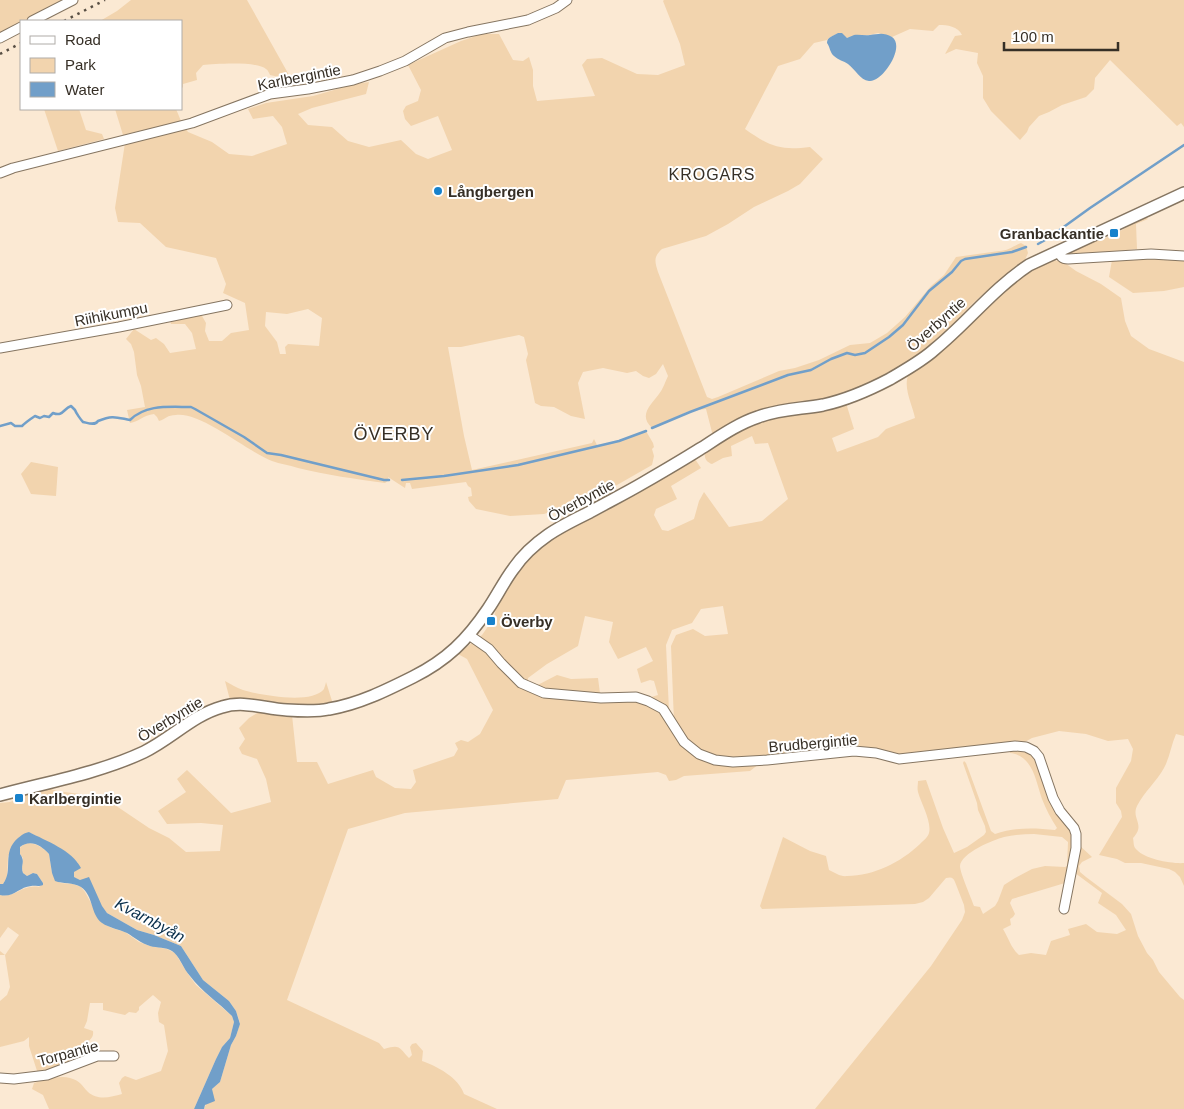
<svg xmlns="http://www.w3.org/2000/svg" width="1184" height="1109" viewBox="0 0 1184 1109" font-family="Arial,sans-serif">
  <rect width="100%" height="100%" fill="#fbe9d3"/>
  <path fill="#f2d4ae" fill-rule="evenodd" d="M 0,0 L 65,0 L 0,33 Z
    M 131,0 L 247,0 L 289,75 L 283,78 L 270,75 C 269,73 268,70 266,69 C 257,61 215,64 203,65 L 196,73 L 197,80 L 183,84 L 183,87 L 181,89 L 181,21 L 100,21 L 117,11 Z
    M 664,0 L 1184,0 L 1184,127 L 1181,123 L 1177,126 L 1110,60 L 1095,78 L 1094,89 L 1086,97 L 1062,105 L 1049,112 L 1039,116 L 1029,127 L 1027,132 L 1020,140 L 991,111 L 983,98 L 983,76 L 977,63 L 978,53 L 956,49 L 945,54 L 955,36 L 962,35 C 958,26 947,25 939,25 L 933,31 L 910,29 L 892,37 L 878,33 L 869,35 L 856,35 L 847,38 L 838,33 L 829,38 L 827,40 L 814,43 L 800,59 L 778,66 L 745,129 C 769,146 780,151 810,147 L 823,159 L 800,184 L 788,191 L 754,207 L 728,224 L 706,236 L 662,249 C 653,257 655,262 658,272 L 707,397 L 712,399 L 718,397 L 779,371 L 795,368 L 819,360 L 850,345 L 870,343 L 887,333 L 905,317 L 931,286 L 944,275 L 956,257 L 999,251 C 1008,251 1013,246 1021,243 L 1026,246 L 1028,253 L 1025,260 C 1011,273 995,283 981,296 C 968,307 958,320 946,331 C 917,359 880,381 842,395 C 818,404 792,403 767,408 C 747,412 730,425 713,436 L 706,409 L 689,411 L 652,428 C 638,415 651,405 659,394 C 663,389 665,382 668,376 L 663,364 L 656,374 L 649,378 L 643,376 L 636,371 L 627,373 L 603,368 L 583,372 L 578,383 L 585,419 L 571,416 L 554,407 L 541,406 L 535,403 L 526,360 L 528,354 L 524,337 L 519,335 L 461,347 L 448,347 L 464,436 L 472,470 L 592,443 L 594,439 L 597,445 L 599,446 L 619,441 L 646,431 L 653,443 L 654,447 L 652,449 L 654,456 L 652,465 L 617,485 L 583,500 L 544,514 L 510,516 L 476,509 L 469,501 L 468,497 L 472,496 L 471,488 L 468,486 L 466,482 L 412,489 L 410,483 L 406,483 L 405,488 L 388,477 L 389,480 L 385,483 C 355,479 327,475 298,468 C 289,465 280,464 272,461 C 246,451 202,412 176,415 C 167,415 166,419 159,421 L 157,417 L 154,414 C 143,415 139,422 130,423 L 127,410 L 145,407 L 141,386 L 137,375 L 134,352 L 131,344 L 126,339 L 134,329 L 151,340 L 156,338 L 164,344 L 170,353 L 196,349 L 192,333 L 185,324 L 171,324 L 170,320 L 195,314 L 202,316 L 206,323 L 205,331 L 209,341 L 222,341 L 231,333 L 249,330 L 245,303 L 223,293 L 226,284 L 216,258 L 166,247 L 140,223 L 118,222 L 115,208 L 125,143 L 186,129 L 188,132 L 212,142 L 229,154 L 252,156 L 287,144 L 282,127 L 273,116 L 253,119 L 248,109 L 266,103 L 313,96 L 355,84 L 369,82 L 366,94 L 312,108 L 298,114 L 308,125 L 332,127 L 348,141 L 369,147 L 401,140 L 416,154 L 428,159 L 452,150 L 438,116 L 411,126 L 405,119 L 403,111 L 406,106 L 418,101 L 421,90 L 408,65 L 461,41 L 482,34 L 499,34 L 513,60 L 523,61 L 529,57 L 533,70 L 533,86 L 537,101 L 595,96 L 582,65 L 587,59 L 602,58 L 637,74 L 658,75 L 685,65 L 680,44 L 663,1 ZM 308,309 L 322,318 L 319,346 L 288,344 L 285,347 L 286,354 L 280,354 L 277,342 L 265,326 L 266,312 L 287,314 Z
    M 44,109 L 79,109 L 86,130 L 102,134 L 104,139 L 58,151 Z
    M 115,109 L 176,109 L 181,121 L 123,135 Z
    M 1145,217 L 1148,219 L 1136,224 L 1137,249 L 1073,256 L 1068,253 L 1070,250 L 1088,242 L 1101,240 L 1122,230 Z
    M 1150,258 L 1184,260 L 1184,287 L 1164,291 L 1133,293 L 1109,277 L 1112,260 Z
    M 1054,260 L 1065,263 L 1076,271 L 1101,284 L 1121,298 L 1125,321 L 1131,336 L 1149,349 L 1184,362 L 1184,736 L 1176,734 C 1171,745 1170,757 1164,768 C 1157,781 1144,792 1137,806 C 1131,819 1146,824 1133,838 C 1134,843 1133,847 1137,850 C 1145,859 1172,864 1184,863 L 1184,886 L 1180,877 L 1175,872 L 1169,869 L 1141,863 L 1125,863 L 1117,859 L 1099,855 L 1122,817 L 1121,811 L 1116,803 L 1116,788 L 1131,761 L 1133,749 L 1128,739 L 1108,741 L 1086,734 L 1059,731 L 1032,738 L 1023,743 L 904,755 L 872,748 L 842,747 L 799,754 L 768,757 L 750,771 L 684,776 L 676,780 L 669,781 L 666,775 L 658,772 L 566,780 L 558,799 L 405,813 L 348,829 L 287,1000 L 379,1043 L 384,1049 C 401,1044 399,1048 409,1058 L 412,1055 L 410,1047 L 412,1044 L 416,1043 L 423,1051 L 422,1061 C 437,1066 459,1078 464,1094 L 497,1109 L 204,1109 L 212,1089 L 220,1082 L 231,1045 L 236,1036 L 240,1023 L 236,1011 L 229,1001 L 203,980 L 181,946 L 154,935 L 137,930 L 107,913 L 80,880 L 73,877 L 74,872 L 78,863 L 72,858 L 29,832 L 8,856 L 7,878 L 3,884 L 0,884 L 0,803 L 10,802 L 22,798 L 28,792 L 45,787 L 57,791 L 103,797 L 149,828 L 169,838 L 186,852 L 220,851 L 223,825 L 201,823 L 167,824 L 158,811 L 186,792 L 177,779 L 187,770 L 231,813 L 271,802 L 266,779 L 257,759 L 242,754 L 239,748 L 245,739 L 239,728 L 249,718 L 262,710 L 292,715 L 297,762 L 317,762 L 328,784 L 373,770 L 376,777 L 395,788 L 411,789 L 416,782 L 413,770 L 454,756 L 458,749 L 455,743 L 461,740 L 468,742 L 480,734 L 493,710 L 467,659 L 458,654 L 482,635 L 494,618 L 496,608 L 519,569 L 536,551 L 565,530 L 599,515 L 695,459 L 701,468 L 671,486 L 677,499 L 656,509 L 654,515 L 662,530 L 668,531 L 694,519 L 699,501 L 704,492 L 729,527 L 762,521 L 788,499 L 768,443 L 755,444 L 752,436 L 731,446 L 732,456 L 723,458 L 712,464 C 707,462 704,459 705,453 L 709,449 L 738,431 L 761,420 L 846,403 L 854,429 L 832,438 L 837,452 L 878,437 L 886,429 L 915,418 C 913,406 902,386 909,374 C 913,367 934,358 941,352 C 979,318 1004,280 1054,260 ZM 723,606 L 728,634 L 705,636 L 693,629 L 676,635 L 671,646 L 674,722 C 662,713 648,701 633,700 C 622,699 612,700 601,701 L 598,678 L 571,679 L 557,675 L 528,690 L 528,678 L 547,664 L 578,646 L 585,616 L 613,622 L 609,642 L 618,659 L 646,647 L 653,661 L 637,669 L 641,683 L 650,680 L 654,681 L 658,695 L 648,698 L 669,711 L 666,645 L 672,630 L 692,623 L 701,609 Z
    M 31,462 L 58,467 L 56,496 L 31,494 L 21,474 Z
    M 225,681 C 231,684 237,688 243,690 C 259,695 312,705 324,689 C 324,689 326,683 326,682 L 333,704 L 325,706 L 281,703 L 277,705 L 245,699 L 230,700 Z
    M 1021,749 L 1028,751 L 1036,760 L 1074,838 L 1065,883 L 1012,899 L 1010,903 L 1015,914 L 1013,917 L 1010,919 L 1011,925 L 1003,929 C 1009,939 1011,948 1019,955 L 1031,953 L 1046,955 L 1051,941 L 1070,935 L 1068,929 L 1086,924 L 1097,932 L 1117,934 L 1126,930 L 1116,915 L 1098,903 L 1102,893 L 1075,873 L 1079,845 L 1092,857 L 1082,862 L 1079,866 L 1080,872 L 1086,877 L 1122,904 L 1131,914 L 1138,936 L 1147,953 L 1153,960 L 1159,972 L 1180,997 L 1184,1000 L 1184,1109 L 815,1109 L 931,966 L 962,920 L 965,912 L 964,905 L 955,882 C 953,877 951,877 946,878 L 929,898 L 923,902 L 915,904 L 762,909 L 760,906 L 783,837 L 810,851 L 826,856 L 829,870 C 835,873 841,877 847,876 C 874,876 901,862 920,844 C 923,841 928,837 929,833 C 932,822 921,803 918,792 C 917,788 918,785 918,781 L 926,780 L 943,828 L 954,853 L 967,847 L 984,835 L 986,832 L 985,826 L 978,810 L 977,803 L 963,763 L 964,761 L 966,763 L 969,771 L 991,831 L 995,834 C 1014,827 1035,828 1055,830 L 1057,828 C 1051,819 1046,809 1042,799 C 1036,782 1033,755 1010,753 L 1010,751 ZM 1034,834 L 1062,837 L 1068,842 L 1067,866 L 1065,867 L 1045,866 L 1032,869 L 1015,878 L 1004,885 L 998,901 L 995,906 L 983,914 L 980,907 L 974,906 C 971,897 960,873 960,866 C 961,853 993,840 1004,837 C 1013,835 1024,834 1034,834 Z
    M 29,843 C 37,844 44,848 49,854 L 52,873 L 60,883 L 73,884 L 81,887 L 85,892 L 102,923 L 112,928 L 125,932 L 139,942 L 150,946 L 167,949 L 175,953 L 188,974 L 196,985 L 232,1016 L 234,1022 L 230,1038 L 222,1047 L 216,1059 L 194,1109 L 49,1109 L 43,1095 L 32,1089 L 34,1083 C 45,1080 59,1075 70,1078 C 81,1081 81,1085 88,1092 C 98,1101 111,1097 122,1094 L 119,1083 L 122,1078 L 125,1076 L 136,1080 L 161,1071 L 168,1051 L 164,1025 L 159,1022 L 158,1013 L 161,1002 L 153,995 L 139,1007 L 139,1010 L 136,1013 L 129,1012 L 125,1015 L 103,1010 L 103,1003 L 90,1003 L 87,1021 L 84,1028 L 93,1031 C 94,1038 90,1039 86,1044 C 85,1045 85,1047 84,1049 L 88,1058 L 38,1074 L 29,1046 L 29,1037 L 24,1041 L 0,1047 L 0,1001 L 7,995 L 10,987 L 5,955 L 0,955 L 0,951 L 5,955 L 19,935 L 8,927 L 0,938 L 0,895 C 17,898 21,884 39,887 L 43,883 L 37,874 L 33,873 L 27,876 L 23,873 L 22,868 L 23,858 C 16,851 20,844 29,843 Z"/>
  <path fill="#719fc9" d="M 838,33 L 842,33 L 847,38 C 849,37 852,36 854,35 C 859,34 865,36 870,35 C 878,34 884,32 892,37 C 906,47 882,83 869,81 C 860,80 855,69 848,64 C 844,61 838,60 834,56 C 830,53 830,47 827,43 C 827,37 833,36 838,33 Z
    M 29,832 C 46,841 72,850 81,868 L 74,872 L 74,877 L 80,880 L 89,877 L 102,906 L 107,913 L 137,930 L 154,935 L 181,946 L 203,980 L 229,1001 L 236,1011 L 240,1024 L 236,1036 L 231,1045 L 220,1082 L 212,1089 L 215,1101 L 205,1105 L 204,1109 L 194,1109 L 216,1059 L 222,1047 L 230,1038 L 234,1022 L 232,1016 C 218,1002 202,992 190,976 C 184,970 179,955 172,951 C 166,947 157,948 150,946 C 141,943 135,938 127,933 C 119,929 109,928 102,923 C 90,914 94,896 81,887 C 73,882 63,884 55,881 L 52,873 L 49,854 C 41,845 30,839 20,847 L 20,854 C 26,862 20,865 23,873 L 27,876 L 33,873 L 37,874 L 43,883 L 43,885 C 38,887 35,885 31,886 C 19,887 14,898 0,895 L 0,884 L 3,884 C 14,870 1,853 18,838 C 22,835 24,833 29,832 Z"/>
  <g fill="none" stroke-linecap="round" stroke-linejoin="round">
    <path stroke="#719fc9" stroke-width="2.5" d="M 1038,244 L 1047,239 L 1090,208 L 1184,145
      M 0,426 L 11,423 L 15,426 L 22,426 C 24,424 32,418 35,416 L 40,418 L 44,416 L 49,417 L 53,413 C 63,417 63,409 71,406 L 75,410 C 76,413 81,420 83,422 C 88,423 95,426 98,421 C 113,415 115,417 130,420 C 146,404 169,407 191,407 L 195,409 L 244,437 L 267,453 L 281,455 L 384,480 L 389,480
      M 652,428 L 690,412 L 788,375 L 811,370 L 831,359 L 847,353 L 855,355 L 865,353 L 889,337 L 903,325 L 929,291 L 952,272 L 961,261 L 965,259 L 1012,252 L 1026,247
      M 402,480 L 444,476 L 518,465 L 619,441 L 646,431"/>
    <defs>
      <path id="minor" d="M 32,21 L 73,0
        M 0,38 L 21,27
        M 0,173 L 13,168 L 192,123 L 270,94 L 308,89 L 353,80 L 380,71 L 405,61 L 445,38 L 468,32 L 528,20 L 556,8 L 567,0
        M 1058,251 C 1061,257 1062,259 1068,259 L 1151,254 L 1184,256
        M 0,348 L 119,327 L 227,305
        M 469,635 L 489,649 L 501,663 L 521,683 L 544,693 L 601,698 L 636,697 L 648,701 L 663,709 L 684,742 L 699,754 L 715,760 L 733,762 L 767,760 L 854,751 L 876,753 L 899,759 L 1015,746 L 1026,747 L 1034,751 L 1039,757 L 1053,798 L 1060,811 L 1074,828 L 1076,834 L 1076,848 L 1064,909
        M 0,1078 L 14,1079 L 47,1075 L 97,1056 L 114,1056"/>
      <path id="tertiary" d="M 0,795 C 48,782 99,773 144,752 C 171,739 193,715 222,707 C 244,700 265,709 287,710 C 301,711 316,712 329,709 C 359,704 387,690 413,677 C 447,660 467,640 488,609 C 497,596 504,581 514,568 C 523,555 535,544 548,535 C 561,526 576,519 590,512 C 608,502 626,493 643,483 C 662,472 681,461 700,449 C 719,437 737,424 758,417 C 779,409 801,409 823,405 C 846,400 869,390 890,379 C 905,370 922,361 935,349 C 968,322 993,289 1029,265 L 1184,193"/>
    </defs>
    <use href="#minor" stroke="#857561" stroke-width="11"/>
    <use href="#tertiary" stroke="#857561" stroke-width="14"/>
    <use href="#minor" stroke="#fff" stroke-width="9"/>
    <use href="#tertiary" stroke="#fff" stroke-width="11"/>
    <path stroke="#584f44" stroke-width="2.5" stroke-dasharray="2.5 5" stroke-linecap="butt" d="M 64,21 L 105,0
      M 0,54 L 21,43"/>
  </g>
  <g fill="#1882cc" stroke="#fff" stroke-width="2">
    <circle cx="438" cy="191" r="5"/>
    <rect x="1109" y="228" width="10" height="10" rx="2.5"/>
    <rect x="486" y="616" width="10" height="10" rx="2.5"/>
    <rect x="14" y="793" width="10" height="10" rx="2.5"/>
  </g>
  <g text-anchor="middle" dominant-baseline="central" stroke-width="4" stroke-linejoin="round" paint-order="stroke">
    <g font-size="15" fill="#362f26" stroke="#fff">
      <text transform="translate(299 77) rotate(-11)">Karlbergintie</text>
      <text transform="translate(111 314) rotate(-11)">Riihikumpu</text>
      <text transform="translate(936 324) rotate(-42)">Överbyntie</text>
      <text transform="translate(581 500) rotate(-28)">Överbyntie</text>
      <text transform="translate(170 719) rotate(-31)">Överbyntie</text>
      <text transform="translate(813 743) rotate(-5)">Brudbergintie</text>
      <text transform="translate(68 1053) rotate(-15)">Torpantie</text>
    </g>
    <g font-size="15" font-weight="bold" fill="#362f26" stroke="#fff" text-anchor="start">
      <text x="448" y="191">Långbergen</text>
      <text x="1104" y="233" text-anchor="end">Granbackantie</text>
      <text x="501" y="621">Överby</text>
      <text x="29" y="798">Karlbergintie</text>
    </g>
    <g font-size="16" letter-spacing="1" fill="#362f26" stroke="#fff">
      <text x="712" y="174">KROGARS</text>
    </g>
    <g font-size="16" font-style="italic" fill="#092e4a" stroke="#fff">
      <text transform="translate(150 920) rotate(28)">Kvarnbyån</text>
    </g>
    <g font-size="18" letter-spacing="1" fill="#362f26" stroke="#fff">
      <text x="394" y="434">ÖVERBY</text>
    </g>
  </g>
  <rect x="20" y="20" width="162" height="90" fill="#ffffff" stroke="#afaca8"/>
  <rect x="30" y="36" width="25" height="8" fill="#ffffff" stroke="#afaca8"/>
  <text x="65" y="45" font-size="15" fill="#362f26">Road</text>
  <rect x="30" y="58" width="25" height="15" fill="#f2d4ae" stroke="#afaca8"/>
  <text x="65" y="70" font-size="15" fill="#362f26">Park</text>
  <rect x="30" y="82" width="25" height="15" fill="#719fc9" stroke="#afaca8"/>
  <text x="65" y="95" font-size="15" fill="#362f26">Water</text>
  <path d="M1004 42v8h114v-8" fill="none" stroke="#362f26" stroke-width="2.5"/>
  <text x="1012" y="42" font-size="15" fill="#362f26" stroke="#ffffff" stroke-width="4" paint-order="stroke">100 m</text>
</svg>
